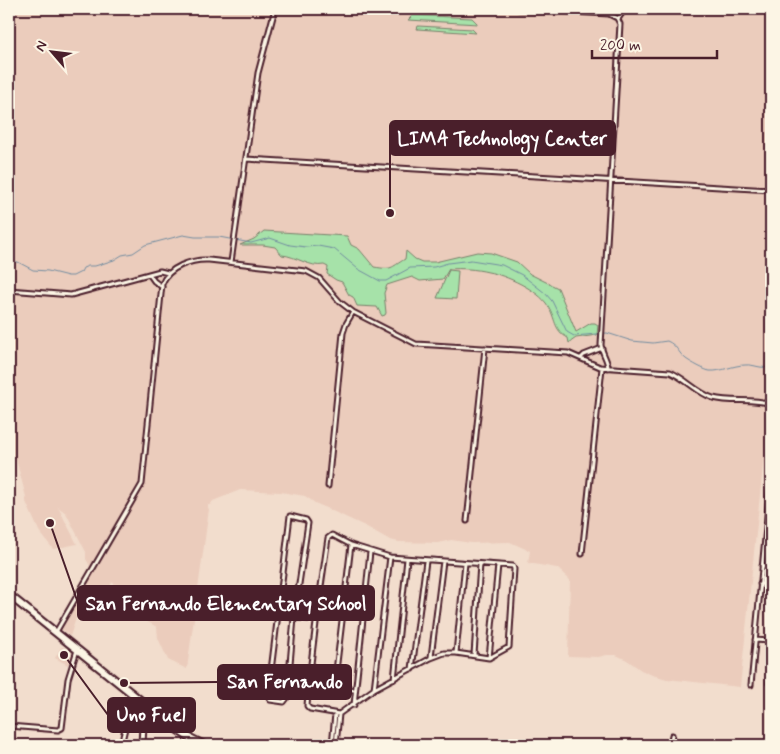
<svg xmlns="http://www.w3.org/2000/svg" width="780" height="754" viewBox="0 0 780 754" font-family="Mynerve,sans-serif">
  <rect width="100%" height="100%" fill="#f2ddcd"/>
  <filter id="ink" filterUnits="userSpaceOnUse"><feTurbulence type="fractalNoise" baseFrequency=".02" numOctaves="2"/><feDisplacementMap in="SourceGraphic" scale="10" xChannelSelector="R" yChannelSelector="G"/><feConvolveMatrix kernelMatrix="1 2 1 2 8 2 1 2 1" color-interpolation-filters="sRGB"/></filter>
  <g filter="url(#ink)">
    <path fill="#ebccbc" d="M 9,9 L 771,9 L 771,419 L 768,418 L 740,687 L 667,679 L 652,675 L 641,670 L 627,660 L 616,655 L 607,655 L 598,657 L 568,656 L 570,580 L 557,568 L 528,563 L 530,551 L 510,542 L 471,543 L 451,540 L 438,543 L 399,542 L 390,540 L 367,527 L 315,503 L 305,496 L 281,492 L 240,490 L 213,501 L 210,505 L 208,505 L 208,508 L 209,509 L 187,669 L 168,660 L 158,638 L 157,627 L 146,621 L 127,596 L 112,582 L 103,607 L 83,597 L 70,636 L 57,626 L 87,575 L 90,566 L 86,559 L 86,552 L 66,513 L 58,507 L 77,544 L 53,549 L 39,531 L 26,502 L 26,497 L 16,459 L 9,450 Z
      M 62,647 L 73,656 L 68,665 L 55,658 Z"/>
    <path fill="#a6e2a9" stroke="#78806a" d="M 413,15 L 472,18 L 478,24 L 408,20 Z
      M 418,26 L 472,29 L 476,33 L 417,29 Z
      M 264,231 L 347,236 L 351,245 L 359,249 L 374,267 C 393,270 390,268 405,259 L 406,251 L 415,259 L 422,262 L 435,262 L 477,252 L 491,253 L 517,262 L 530,274 L 558,288 L 576,332 L 591,323 L 595,323 L 598,325 L 597,335 L 576,338 L 569,343 L 568,338 C 553,330 556,318 548,306 C 539,290 505,275 488,272 C 476,269 461,268 449,269 L 443,279 L 420,281 L 412,277 L 387,285 L 384,293 L 386,313 L 385,315 L 382,316 L 377,307 L 357,306 L 353,297 L 349,295 L 342,282 L 336,280 L 327,274 L 328,267 L 324,265 C 310,268 296,256 282,255 L 275,247 L 263,245 L 240,245 L 254,239 Z
      M 449,270 L 458,271 L 456,299 L 437,298 Z"/>
    <g fill="none" stroke-linecap="round" stroke-linejoin="round">
      <path stroke="#728ca0" stroke-width="1" d="M 9,262 L 18,262 L 33,270 L 48,271 L 68,276 L 73,276 L 81,272 L 83,268 L 88,266 L 95,266 L 114,260 L 122,255 L 133,253 L 145,245 L 183,235 L 195,237 L 219,237 L 251,243 L 270,238 L 290,245 L 306,247 L 318,246 L 334,249 L 358,269 L 380,281 L 386,281 L 410,268 L 434,267 L 448,263 L 471,260 L 502,265 L 522,275 L 545,293 L 552,301 L 567,332 L 574,336 L 607,333 L 632,341 L 653,343 L 667,341 C 677,345 678,353 686,359 C 690,362 706,371 710,371 C 721,372 733,365 745,365 C 755,364 761,370 771,366"/>
      <defs>
        <path id="street" d="M 519,9 L 609,14 L 617,18 L 620,24 L 601,345 C 602,354 608,360 608,368
          M 618,19 L 625,9
          M 246,159 L 771,190
          M 231,262 L 258,73 L 275,9
          M 149,274 L 154,281 L 162,287
          M 9,290 L 71,295 L 160,271 L 168,273
          M 581,358 L 584,355 L 602,348
          M 328,486 L 343,333 L 346,324 L 353,312
          M 290,516 L 306,520 L 308,523 L 294,618 L 287,698 L 284,702 L 270,700 L 268,695 Z
          M 467,521 L 485,348
          M 766,531 L 771,531
          M 332,535 L 351,545 L 390,557 L 513,566 L 514,569 L 509,647 L 489,658 L 456,653 L 444,653 L 431,658 L 374,689 L 339,714 L 310,709 L 307,706 C 311,650 320,594 328,538 Z
          M 351,545 L 334,688 L 354,690
          M 764,548 L 771,548
          M 582,554 L 602,368
          M 762,566 L 771,567
          M 760,584 L 771,584
          M 270,615 L 317,620
          M 56,632 L 142,484 L 162,284 C 168,267 192,259 209,260 L 306,271 L 319,278 L 340,302 L 353,312 L 416,344 L 568,353 L 600,367 L 670,372 C 685,378 697,393 713,398 C 732,403 753,398 771,404
          M 755,640 L 771,641
          M 456,653 L 465,563
          M 474,655 L 480,564
          M 431,657 L 443,561
          M 489,658 L 498,565
          M 412,669 L 426,561
          M 394,679 L 407,559
          M 769,683 L 771,662
          M 751,685 L 771,475
          M 308,686 L 334,688
          M 374,689 L 390,557
          M 354,705 L 370,552
          M 9,726 L 58,730 L 62,728 L 68,679 L 77,650
          M 121,745 L 133,695
          M 332,745 L 335,714
          M 336,745 L 339,714
          M 670,745 L 672,735"/>
        <path id="secondary" d="M 142,745 L 144,705"/>
        <path id="highway" d="M 9,595 L 175,728 L 190,738 L 204,745"/>
      </defs>
      <use href="#street" stroke="#4a1f2b" stroke-width="7"/>
      <use href="#secondary" stroke="#4a1f2b" stroke-width="9"/>
      <use href="#highway" stroke="#4a1f2b" stroke-width="10"/>
      <use href="#street" stroke="#fcf5e5" stroke-width="3"/>
      <use href="#secondary" stroke="#fcf5e5" stroke-width="5"/>
      <use href="#highway" stroke="#fcf5e5" stroke-width="6"/>
    </g>
  </g>
  <path fill="none" stroke="#4a1f2b" stroke-width="2" d="M390 213L390 138M50 523L78 603M124 683L218 682M64 655L108 715"/>
  <g fill="#4a1f2b" stroke="#fcf5e5" stroke-width="2">
    <circle cx="390" cy="213" r="5"/>
    <circle cx="50" cy="523" r="5"/>
    <circle cx="124" cy="683" r="5"/>
    <circle cx="64" cy="655" r="5"/>
  </g>
  <g fill="#4a1f2b" stroke="#4a1f2b" stroke-width="2">
    <rect x="390" y="121" width="225" height="34" rx="5"/>
    <rect x="78" y="586" width="296" height="34" rx="5"/>
    <rect x="218" y="665" width="133" height="34" rx="5"/>
    <rect x="108" y="698" width="87" height="34" rx="5"/>
  </g>
  <g font-size="19" text-anchor="middle" font-weight="bold" fill="#fff">
    <text x="502" y="145">LIMA Technology Center</text>
    <text x="226" y="610">San Fernando Elementary School</text>
    <text x="285" y="688">San Fernando</text>
    <text x="151" y="721">Uno Fuel</text>
  </g>
  <rect width="780" height="754" fill="none" stroke="#fcf5e5" stroke-width="30"/>
  <rect x="15" y="15" width="750" height="724" fill="none" stroke="#4a1f2b" stroke-width="2" filter="url(#ink)"/>
  <g transform="translate(52 52) rotate(298)" stroke="#fcf5e5" stroke-width="4" paint-order="stroke">
  <path d="M0-4L9 19L0 12L-9 19Z" fill="#4a1f2b"/>
  <text y="-8" font-size="14" font-weight="bold" text-anchor="middle" fill="#4a1f2b">N</text>
  </g>
  <path d="M592 50v8h125v-8" fill="none" stroke="#4a1f2b" stroke-width="2.5"/>
  <text x="600" y="50" font-size="15" fill="#4a1f2b" stroke="#fcf5e5" stroke-width="4" paint-order="stroke">200 m</text>
</svg>
